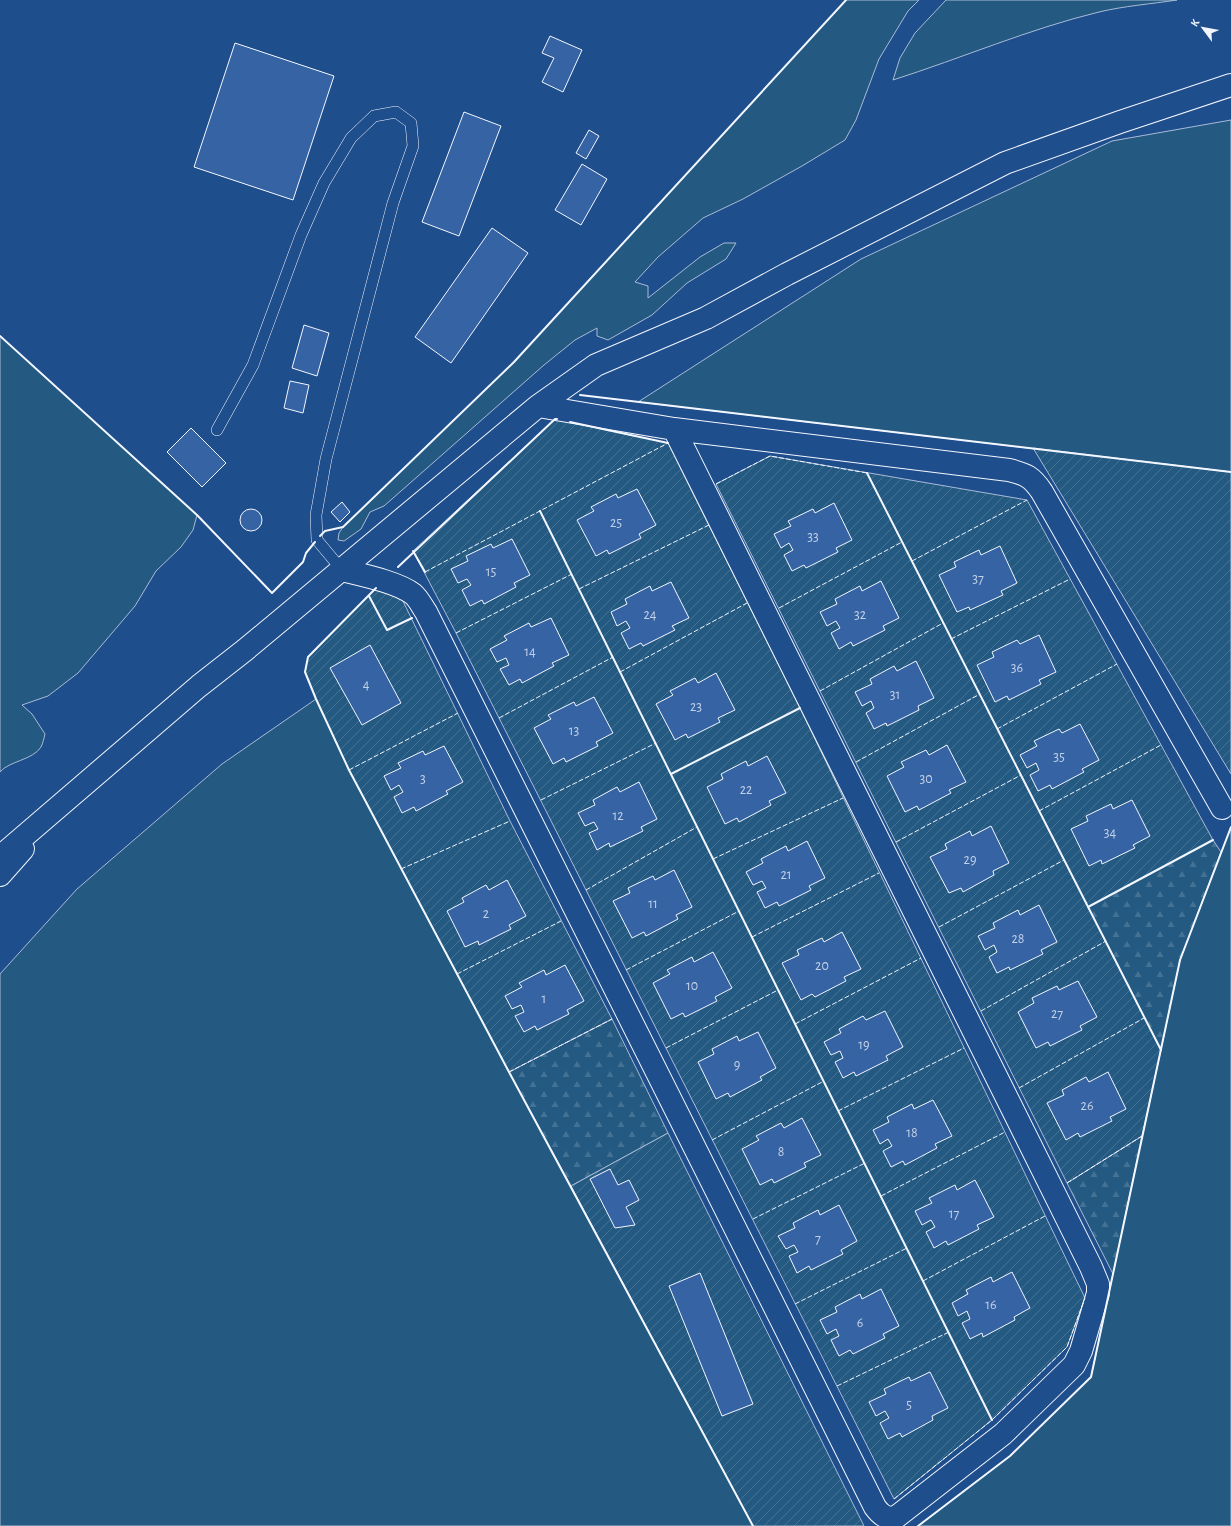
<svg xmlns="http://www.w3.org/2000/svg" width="1231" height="1526" viewBox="0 0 1231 1526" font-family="'Alegreya Sans',sans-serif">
  <defs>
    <pattern id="forest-firs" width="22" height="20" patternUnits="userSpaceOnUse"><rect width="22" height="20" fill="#245a82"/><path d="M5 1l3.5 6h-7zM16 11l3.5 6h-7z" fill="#447295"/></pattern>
    <pattern id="garden-furrows" width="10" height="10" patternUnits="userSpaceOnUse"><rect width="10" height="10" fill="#245a82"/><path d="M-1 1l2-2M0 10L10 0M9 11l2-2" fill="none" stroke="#447295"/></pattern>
  </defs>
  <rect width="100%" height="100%" fill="#1f4e8c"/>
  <path fill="#245a82" stroke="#a8bbd7" d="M 846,0 L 919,0 L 908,11 L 879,59 L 856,120 L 845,140 L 802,166 L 743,199 L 703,218 L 658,257 L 635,282 L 648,286 L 648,298 L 700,257 L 724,243 L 736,243 L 726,259 L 687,283 L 652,315 L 608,340 L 597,336 L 597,328 L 575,340 L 544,365 L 384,506 L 370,512 L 361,529 L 344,541 L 338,540 L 339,533 L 343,527 L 514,362 Z
    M 946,0 L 1177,0 C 1151,4 1124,6 1099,12 C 1029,29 962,58 893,80 L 900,58 L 915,33 Z
    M 1231,120 L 1231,472 L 638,402 L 861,259 L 1112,141 Z
    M 0,336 L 197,515 L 193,530 L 181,547 L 156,571 L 135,606 L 78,673 L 48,696 L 22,705 L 32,714 L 45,734 C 44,738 43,743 41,747 C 33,760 9,761 0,772 Z
    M 316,699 L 349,770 L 509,1072 L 753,1526 L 0,1526 L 0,974 L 77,889 L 222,764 Z
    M 1231,827 L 1231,1526 L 918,1526 L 1010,1456 L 1091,1377 L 1180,960 Z"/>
  <path fill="url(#forest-firs)" stroke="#a8bbd7" d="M 1213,840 L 1221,852 L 1180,960 L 1161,1050 L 1088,907 Z
    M 612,1019 L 668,1133 L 571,1186 L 509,1072 Z
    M 1142,1136 L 1113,1274 L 1067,1183 Z"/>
  <path fill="url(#garden-furrows)" stroke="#a8bbd7" d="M 555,419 L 668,443 L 800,708 L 1085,1298 L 1067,1347 L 992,1420 L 894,1499 L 456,633 L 413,551 Z
    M 1033,448 L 1231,472 L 1231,774 Z
    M 770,456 L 1027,500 L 1213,840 L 1088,907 L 1161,1050 L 1142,1136 L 1067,1183 L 716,484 Z
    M 376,588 L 400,595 L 510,821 L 612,1019 L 509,1072 L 349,770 L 316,699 L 305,672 L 308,657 Z
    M 668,1133 L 864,1526 L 753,1526 L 571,1186 Z"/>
  <path fill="#3563a3" stroke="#f2f6ff" d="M 550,36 L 582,50 L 563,92 L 542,82 L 554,58 L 542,53 Z
    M 235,43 L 334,76 L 293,200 L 194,167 Z
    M 464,112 L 501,126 L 459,236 L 422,222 Z
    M 589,130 L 599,136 L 586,159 L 576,153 Z
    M 582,164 L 607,179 L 581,225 L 555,210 Z
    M 492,228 L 528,253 L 451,363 L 415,337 Z
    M 304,325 L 329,333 L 317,376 L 292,368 Z
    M 290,381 L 309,385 L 303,413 L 284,408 Z
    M 191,428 L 226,463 L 202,487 L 167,452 Z
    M 637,489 L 656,525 L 639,534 L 641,538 L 609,554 L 607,550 L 596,556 L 577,520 L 594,511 L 591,507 L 616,494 L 618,498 Z
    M 342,502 L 350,512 L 340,522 L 331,512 Z
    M 834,503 L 852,540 L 836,548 L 838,552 L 806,568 L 804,565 L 792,571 L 784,555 L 793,550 L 789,543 L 781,548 L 774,534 L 791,526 L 788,521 L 813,509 L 815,513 Z
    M240 520a11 11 0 1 1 22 0a11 11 0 1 1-22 0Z
    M 512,539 L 530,575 L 514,583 L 516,587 L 484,604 L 482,600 L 470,606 L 462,590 L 471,585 L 467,579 L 458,583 L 451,569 L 468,561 L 466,556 L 491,544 L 493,548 Z
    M 1000,546 L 1017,583 L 1001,591 L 1003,595 L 970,610 L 969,607 L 957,612 L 939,575 L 956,567 L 954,562 L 979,550 L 981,555 Z
    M 881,581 L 899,618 L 883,626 L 885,630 L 853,646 L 851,642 L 839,649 L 831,633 L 840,628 L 836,621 L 827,626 L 820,612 L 837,604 L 835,599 L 860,586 L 862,591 Z
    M 671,582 L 689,618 L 672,626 L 675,630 L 643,646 L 641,643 L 629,649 L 621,633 L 630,628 L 626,621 L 617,626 L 611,612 L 627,604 L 625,599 L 650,586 L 652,591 Z
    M 551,618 L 569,655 L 552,663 L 554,666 L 522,683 L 520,679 L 509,685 L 500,669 L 509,665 L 506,658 L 497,662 L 490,649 L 507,640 L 504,636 L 529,623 L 531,627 Z
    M 1039,635 L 1056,672 L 1039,680 L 1041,684 L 1009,700 L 1007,696 L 995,702 L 977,665 L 994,657 L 992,652 L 1017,640 L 1020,644 Z
    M 370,645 L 401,703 L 362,725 L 330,668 Z
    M 916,661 L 934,698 L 918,706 L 919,710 L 887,726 L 886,723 L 874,729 L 866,713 L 874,708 L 871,701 L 862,706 L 855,692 L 872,684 L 870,679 L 894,666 L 897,671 Z
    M 716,673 L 735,710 L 718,718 L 720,722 L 688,738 L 686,734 L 675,740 L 656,704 L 673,695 L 670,691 L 695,678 L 698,683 Z
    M 594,697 L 613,733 L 596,742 L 598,746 L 566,762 L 564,758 L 553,764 L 534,728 L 551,719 L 548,715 L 574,702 L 576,706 Z
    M 1080,724 L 1099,760 L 1082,769 L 1084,772 L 1052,789 L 1050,785 L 1038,791 L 1030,775 L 1039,770 L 1036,763 L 1027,768 L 1020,755 L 1037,746 L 1034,741 L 1059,729 L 1062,733 Z
    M 947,745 L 966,782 L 949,790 L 951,793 L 919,810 L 917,806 L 905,812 L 887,776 L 904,767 L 901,762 L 926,750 L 929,755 Z
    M 444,746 L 463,782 L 446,791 L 448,794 L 416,811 L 414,807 L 402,813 L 394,797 L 403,792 L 399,785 L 391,790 L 384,776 L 401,768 L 398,763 L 423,751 L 425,755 Z
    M 767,756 L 786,793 L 769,801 L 771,805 L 739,822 L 737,818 L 725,824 L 707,787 L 723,779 L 721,774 L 746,761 L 748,766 Z
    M 639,782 L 657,819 L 641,827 L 643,831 L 610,847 L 609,843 L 597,850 L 589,833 L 598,829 L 594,822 L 585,826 L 578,813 L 595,805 L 593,800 L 617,787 L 620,792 Z
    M 1132,800 L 1150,836 L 1133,845 L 1135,848 L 1102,864 L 1101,860 L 1089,866 L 1071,829 L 1088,821 L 1086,816 L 1111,804 L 1113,809 Z
    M 991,826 L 1009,863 L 993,871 L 994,875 L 963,892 L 961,888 L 949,893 L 930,857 L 947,849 L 945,844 L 970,831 L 972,836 Z
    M 807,841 L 825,878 L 809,886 L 811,890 L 779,906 L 777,902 L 765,908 L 757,892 L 766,888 L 762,881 L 753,885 L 746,872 L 763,863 L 761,859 L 786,846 L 788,851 Z
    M 674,870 L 692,907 L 676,915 L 678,919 L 646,936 L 644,932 L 632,938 L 613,901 L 630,893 L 628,888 L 653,876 L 655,880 Z
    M 507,880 L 526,916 L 509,925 L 511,929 L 479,945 L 478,941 L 465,947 L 447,911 L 464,902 L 462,898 L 486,885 L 489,890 Z
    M 1039,905 L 1057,942 L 1041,950 L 1043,954 L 1010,970 L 1009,967 L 997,973 L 989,957 L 997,952 L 994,945 L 985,950 L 978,936 L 995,928 L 993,923 L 1018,910 L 1020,915 Z
    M 842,932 L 861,969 L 844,977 L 846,981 L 815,997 L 812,994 L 801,1000 L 782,963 L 799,955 L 797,950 L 822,938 L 824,942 Z
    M 713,952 L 732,988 L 715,997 L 717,1001 L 685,1017 L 683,1013 L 671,1019 L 653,983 L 670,974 L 667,970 L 692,957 L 694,962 Z
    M 565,965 L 584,1001 L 567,1010 L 569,1014 L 537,1030 L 535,1026 L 524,1032 L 515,1016 L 524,1012 L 521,1005 L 512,1009 L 505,996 L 522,987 L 519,983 L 544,970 L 546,975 Z
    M 1078,981 L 1097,1017 L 1080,1026 L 1082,1030 L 1050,1046 L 1048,1042 L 1036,1048 L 1018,1012 L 1034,1003 L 1032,998 L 1057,986 L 1059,990 Z
    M 885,1011 L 903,1047 L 886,1056 L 888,1060 L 856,1076 L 854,1072 L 843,1078 L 835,1062 L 843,1058 L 840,1051 L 831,1055 L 824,1042 L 841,1033 L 839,1029 L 863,1016 L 866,1020 Z
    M 758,1032 L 776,1068 L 760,1077 L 762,1080 L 730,1097 L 728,1093 L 716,1099 L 698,1062 L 714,1054 L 712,1049 L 737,1036 L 739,1041 Z
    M 1108,1072 L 1126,1109 L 1110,1117 L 1112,1121 L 1080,1137 L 1078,1133 L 1066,1140 L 1047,1103 L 1064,1095 L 1062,1090 L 1086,1077 L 1089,1082 Z
    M 933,1100 L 952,1136 L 935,1144 L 937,1148 L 905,1165 L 903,1161 L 891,1167 L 883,1151 L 892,1146 L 888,1139 L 880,1144 L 873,1130 L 889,1122 L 887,1117 L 912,1104 L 914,1109 Z
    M 802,1118 L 821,1155 L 804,1163 L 806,1167 L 774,1183 L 772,1179 L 760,1185 L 742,1149 L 759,1140 L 756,1136 L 781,1123 L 784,1128 Z
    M 610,1169 L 618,1185 L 629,1180 L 639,1200 L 626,1207 L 635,1225 L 615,1228 L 590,1179 Z
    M 975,1180 L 994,1217 L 977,1225 L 979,1229 L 948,1245 L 946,1241 L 934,1248 L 926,1232 L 935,1227 L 931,1220 L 922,1225 L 915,1211 L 932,1203 L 929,1198 L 955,1185 L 957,1190 Z
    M 839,1205 L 857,1241 L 841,1250 L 843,1254 L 811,1270 L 809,1266 L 797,1273 L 789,1256 L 798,1252 L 794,1245 L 786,1249 L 778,1236 L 795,1228 L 793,1223 L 818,1210 L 820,1215 Z
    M 1012,1272 L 1030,1308 L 1014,1317 L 1015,1320 L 983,1337 L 982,1333 L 970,1339 L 962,1323 L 970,1319 L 967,1311 L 958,1316 L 952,1303 L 968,1294 L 966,1290 L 991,1277 L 993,1282 Z
    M 700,1273 L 753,1404 L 722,1416 L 669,1286 Z
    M 881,1289 L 899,1326 L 883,1334 L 885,1338 L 853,1354 L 850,1350 L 839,1356 L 831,1340 L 839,1336 L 836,1329 L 827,1334 L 820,1320 L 837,1312 L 835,1307 L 860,1294 L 862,1299 Z
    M 930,1372 L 948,1408 L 932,1416 L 933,1420 L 902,1437 L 900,1433 L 888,1439 L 880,1423 L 889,1418 L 885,1411 L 876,1416 L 869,1402 L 886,1394 L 884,1389 L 909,1377 L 911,1381 Z"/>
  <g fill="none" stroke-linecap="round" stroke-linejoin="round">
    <defs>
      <path id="lane" d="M 217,430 L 253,365 L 301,235 L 324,183 L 351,138 L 374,116 L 396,112 L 411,123 L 413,146 L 393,203 L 326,459 L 316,515 L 317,540 L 342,570"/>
      <path id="street" d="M 538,406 L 674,429 L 1009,470 C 1026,474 1032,477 1042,492 L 1222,808
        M 342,570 C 362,575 397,582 413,594 C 418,598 422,606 426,612 L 875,1507 C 881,1515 885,1518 895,1518 L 1003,1434 L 1074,1365 L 1081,1351 L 1098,1293 L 1098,1284 L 1091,1267 L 674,429
        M 0,857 L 199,686 L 245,650 L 538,406 L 596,365 L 706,318 L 787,274 L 1005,163 L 1120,122 L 1231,85
        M 0,875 L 23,849"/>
    </defs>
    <use href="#lane" stroke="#f2f6ff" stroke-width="12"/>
    <use href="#street" stroke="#f2f6ff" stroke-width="24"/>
    <use href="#lane" stroke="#1f4e8c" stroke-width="11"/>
    <use href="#street" stroke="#1f4e8c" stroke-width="22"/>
    <path stroke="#f2f6ff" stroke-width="1" stroke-dasharray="5 2" stroke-linecap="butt" d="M 716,484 L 770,456 L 867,473
      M 912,561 L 1027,500
      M 425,572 L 668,443
      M 579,589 L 709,525
      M 779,608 L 902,542
      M 456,633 L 572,574
      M 951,639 L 1070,579
      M 620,672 L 747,603
      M 820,691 L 943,623
      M 499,718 L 613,657
      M 997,729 L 1117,664
      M 856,762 L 980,694
      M 349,770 L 458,713
      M 541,800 L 656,743
      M 1039,811 L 1161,745
      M 896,842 L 1021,775
      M 713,859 L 843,798
      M 401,869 L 510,821
      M 586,890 L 697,827
      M 939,927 L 1064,860
      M 752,937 L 879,873
      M 626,970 L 739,911
      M 457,974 L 561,921
      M 981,1011 L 1106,941
      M 795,1024 L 921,958
      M 666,1048 L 778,990
      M 509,1072 L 612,1019
      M 1019,1088 L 1144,1018
      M 838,1111 L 964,1048
      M 712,1140 L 824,1081
      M 1067,1183 L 1142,1136
      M 881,1196 L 1005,1132
      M 753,1219 L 865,1163
      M 923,1281 L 1045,1216
      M 795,1304 L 907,1248
      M 837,1386 L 949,1332
      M 894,1499 L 992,1420 L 1067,1347 L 1085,1298"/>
    <path stroke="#f2f6ff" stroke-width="2" d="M 0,336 L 197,515 L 272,593 L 303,562 L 306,553 L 315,542
      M 580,395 L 1231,472
      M 570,422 L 668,443
      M 867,473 L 1161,1050
      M 540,511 L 992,1420
      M 320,536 L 325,531 L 343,527 L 514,362 L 846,0
      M 413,551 L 425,572
      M 398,567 L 555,419 L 557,419
      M 376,588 L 308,657 L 305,672 L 316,699 L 349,770 L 509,1072 L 753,1526
      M 369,596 L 387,630 L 412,618
      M 671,774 L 800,708
      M 1088,907 L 1213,840
      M 918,1526 L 1010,1456 L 1091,1377 L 1180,960 L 1231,827"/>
  </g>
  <g text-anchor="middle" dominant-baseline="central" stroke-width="3" stroke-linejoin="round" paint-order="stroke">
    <g font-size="14" fill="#c3d1e8">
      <text x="616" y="523">25</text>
      <text x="813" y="537">33</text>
      <text x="491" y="572">15</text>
      <text x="978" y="579">37</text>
      <text x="650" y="615">24</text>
      <text x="860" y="615">32</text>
      <text x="530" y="652">14</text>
      <text x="1017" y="668">36</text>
      <text x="366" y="685">4</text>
      <text x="895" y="695">31</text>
      <text x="696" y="707">23</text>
      <text x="574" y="731">13</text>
      <text x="1059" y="757">35</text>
      <text x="423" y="779">3</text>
      <text x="926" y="779">30</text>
      <text x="746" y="790">22</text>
      <text x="618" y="816">12</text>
      <text x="1110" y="833">34</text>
      <text x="970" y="860">29</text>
      <text x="786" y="875">21</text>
      <text x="653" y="904">11</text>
      <text x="486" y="914">2</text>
      <text x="1018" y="939">28</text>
      <text x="822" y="966">20</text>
      <text x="692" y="986">10</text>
      <text x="544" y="999">1</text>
      <text x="1057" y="1014">27</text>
      <text x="864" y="1045">19</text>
      <text x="737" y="1065">9</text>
      <text x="1087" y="1106">26</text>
      <text x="912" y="1133">18</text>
      <text x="781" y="1152">8</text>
      <text x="954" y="1214">17</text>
      <text x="818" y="1239">7</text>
      <text x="991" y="1305">16</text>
      <text x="860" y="1323">6</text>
      <text x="909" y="1405">5</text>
    </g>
  </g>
  <g transform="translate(1203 28) rotate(302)" stroke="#1f4e8c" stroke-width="3" paint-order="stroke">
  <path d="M0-3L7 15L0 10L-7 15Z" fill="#f2f6ff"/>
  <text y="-6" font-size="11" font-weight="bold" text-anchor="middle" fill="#f2f6ff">K</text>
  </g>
</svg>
